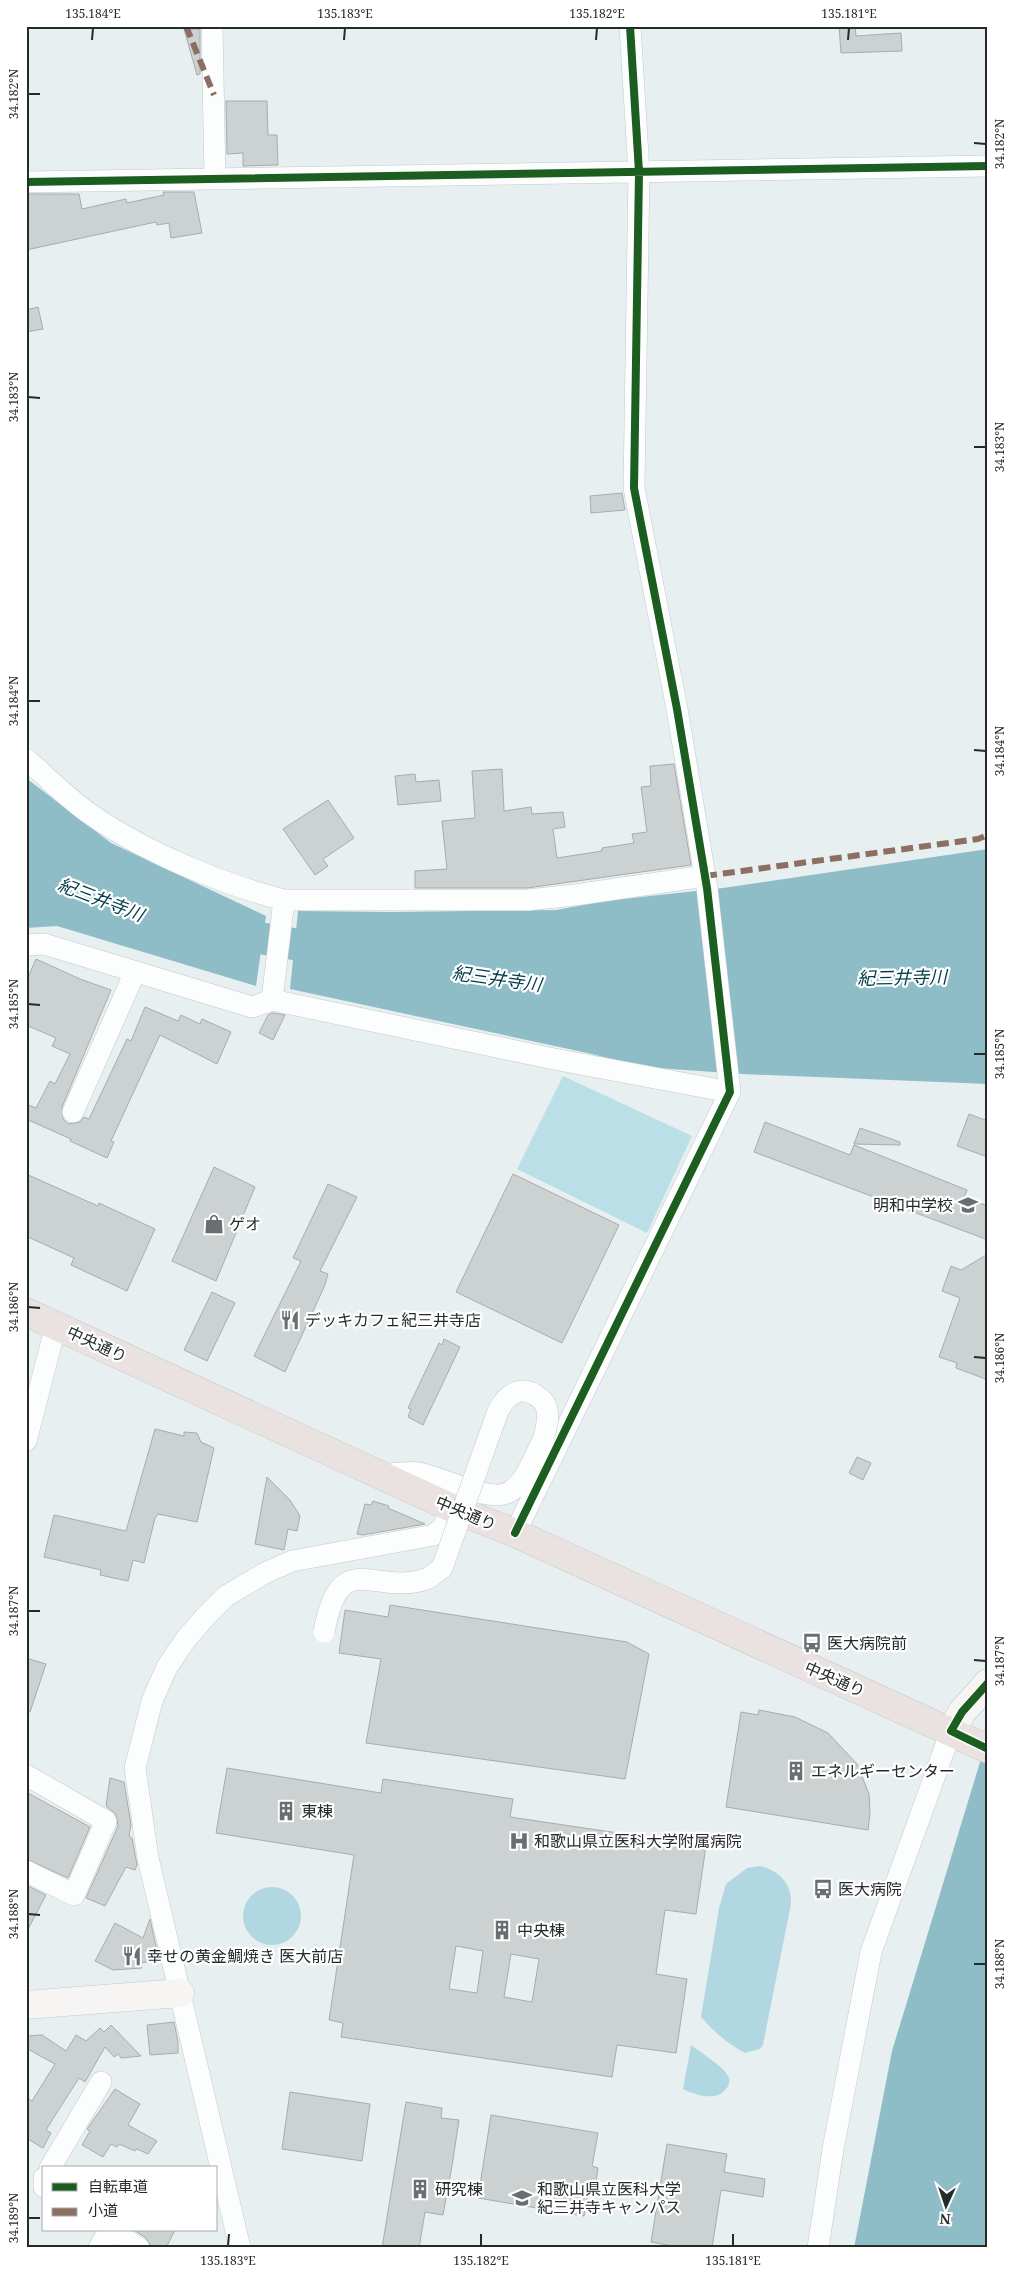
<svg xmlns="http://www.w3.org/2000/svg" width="1014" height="2274" viewBox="0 0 1014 2274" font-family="'Noto Serif','Noto Sans JP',serif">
  <rect width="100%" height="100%" fill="#e8eff0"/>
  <path fill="#bbdfe7" d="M 563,1076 L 692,1136 L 647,1233 L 517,1169 Z"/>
  <path fill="#b1d8e2" d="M 760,1866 C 779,1871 792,1883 791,1904 L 763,2045 L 760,2049 L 745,2053 C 728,2044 714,2032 701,2017 L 702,2011 L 719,1908 L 726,1884 L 747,1868 Z
    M243 1916a29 29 0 1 1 58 0a29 29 0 1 1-58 0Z
    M 691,2045 C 700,2052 726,2068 729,2078 C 730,2082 729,2086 726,2089 C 716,2102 696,2095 683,2089 Z"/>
  <path fill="#8ebdc8" d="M 26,778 L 111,843 L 266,916 L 256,986 L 57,926 L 26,928 Z
    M 988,849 L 988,1084 L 742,1074 L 643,1067 L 592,1054 L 290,989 L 298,911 L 391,912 L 556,910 L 605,901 L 723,888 Z
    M 988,1736 L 988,2248 L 854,2248 L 892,2051 Z"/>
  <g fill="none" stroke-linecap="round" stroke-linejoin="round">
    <path stroke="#8ebdc8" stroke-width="32" d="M 220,931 L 339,952"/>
  </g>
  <path fill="#ccd1d2" stroke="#a7acad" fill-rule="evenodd" d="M 839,26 L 855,26 L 856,36 L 901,33 L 902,51 L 841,53 Z
    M 184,29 L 200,29 L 200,74 L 197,75 Z
    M 226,101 L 267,101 L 268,135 L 277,135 L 278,165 L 243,166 L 243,153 L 227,154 Z
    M 163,192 L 194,192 L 202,233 L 171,238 L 169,223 L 157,225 L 156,222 L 26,250 L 26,194 L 79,194 L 82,209 L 126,199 L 127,203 L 164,195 Z
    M 38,307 L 43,329 L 26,332 L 26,310 Z
    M 622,493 L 625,510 L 591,513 L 590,496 Z
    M 674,764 L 691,865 L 527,888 L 415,888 L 415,871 L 447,869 L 442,821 L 475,818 L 472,771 L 502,769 L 504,811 L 531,807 L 532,814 L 563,812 L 565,827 L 553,829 L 557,858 L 602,851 L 602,848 L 634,843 L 632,834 L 647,832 L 641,787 L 651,786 L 650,766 Z
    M 415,774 L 416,782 L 439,780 L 441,801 L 398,805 L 395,776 Z
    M 328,800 L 354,838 L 323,859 L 328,866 L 315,875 L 283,829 Z
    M 36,959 L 80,979 L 111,990 L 62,1107 L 63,1119 L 68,1124 L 80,1122 L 84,1117 L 89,1119 L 127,1039 L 131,1041 L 145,1007 L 178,1021 L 181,1015 L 200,1024 L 202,1019 L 231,1032 L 217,1064 L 160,1035 L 111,1141 L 114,1142 L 107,1158 L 70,1141 L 71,1139 L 26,1119 L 26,1104 L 36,1108 L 50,1081 L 55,1084 L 70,1054 L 52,1046 L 56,1038 L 26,1025 L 26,982 Z
    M 273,1013 L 285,1015 L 273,1040 L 259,1033 L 268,1015 Z
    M 969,1114 L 988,1121 L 988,1157 L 957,1146 Z
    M 765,1122 L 850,1155 L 854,1145 L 967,1190 L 964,1197 L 988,1206 L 988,1240 L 754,1152 Z
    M 860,1128 L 900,1142 L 900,1145 L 854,1144 Z
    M 214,1167 L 255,1187 L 216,1281 L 172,1261 Z
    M 26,1174 L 98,1206 L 99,1203 L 155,1229 L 127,1291 L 71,1265 L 74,1258 L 26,1236 Z
    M 513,1174 L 619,1225 L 562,1343 L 456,1292 Z
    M 328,1184 L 357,1197 L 320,1271 L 328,1274 L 325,1285 L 285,1372 L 254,1356 L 301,1261 L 293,1258 Z
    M 988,1254 L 988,1380 L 956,1368 L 957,1363 L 939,1357 L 960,1298 L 942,1291 L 951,1266 L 961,1270 Z
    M 212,1292 L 235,1303 L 207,1361 L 184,1350 Z
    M 444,1339 L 460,1347 L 423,1425 L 408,1417 L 411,1409 L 408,1408 L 439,1343 L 442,1345 Z
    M 155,1429 L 184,1436 L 184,1432 L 197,1433 L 201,1442 L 214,1448 L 197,1522 L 158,1514 L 155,1518 L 144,1563 L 133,1560 L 128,1581 L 100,1575 L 101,1570 L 44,1557 L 54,1515 L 126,1531 Z
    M 857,1457 L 871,1463 L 863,1480 L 849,1473 Z
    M 267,1477 L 290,1500 L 300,1516 L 297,1531 L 288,1529 L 284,1550 L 255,1544 Z
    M 373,1501 L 389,1506 L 388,1508 L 425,1524 L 363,1535 L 357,1534 L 365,1504 L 371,1505 Z
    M 390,1605 L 627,1642 L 649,1654 L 625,1779 L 366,1743 L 381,1659 L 339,1653 L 345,1610 L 388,1617 Z
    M 26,1658 L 46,1664 L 30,1712 L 26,1712 Z
    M 759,1710 L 795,1717 L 828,1733 L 857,1764 L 869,1794 L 870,1814 L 868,1830 L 726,1807 L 741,1712 L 758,1715 Z
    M 227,1768 L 381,1793 L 383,1779 L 513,1799 L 510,1817 L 706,1846 L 696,1914 L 665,1910 L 656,1974 L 687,1979 L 676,2053 L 617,2045 L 612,2077 L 341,2037 L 343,2023 L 329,2020 L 354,1855 L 216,1833 ZM 456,1946 L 483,1951 L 477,1993 L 449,1989 ZM 511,1954 L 539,1959 L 532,2002 L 504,1997 Z
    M 110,1778 L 124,1782 L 131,1825 L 129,1836 L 132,1838 L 137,1865 L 135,1870 L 126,1867 L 105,1906 L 86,1898 L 118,1826 L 116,1814 L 106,1806 Z
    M 26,1792 L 90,1827 L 68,1878 L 26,1859 Z
    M 26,1885 L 46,1895 L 26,1933 Z
    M 150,1919 L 159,1960 L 140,1963 L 142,1968 L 113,1970 L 95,1961 L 115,1923 L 143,1938 Z
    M 174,2022 L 178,2042 L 178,2053 L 150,2055 L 147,2025 Z
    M 111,2025 L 141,2056 L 121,2058 L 118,2054 L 114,2057 L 105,2047 L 85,2082 L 79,2078 L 56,2114 L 46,2130 L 51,2133 L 43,2148 L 26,2138 L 26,2097 L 32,2101 L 55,2064 L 26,2048 L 26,2036 L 42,2035 L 66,2051 L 76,2035 L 86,2041 L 100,2028 L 104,2032 Z
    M 115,2089 L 140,2104 L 128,2125 L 157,2141 L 148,2154 L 137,2149 L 135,2151 L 119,2144 L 117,2147 L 111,2144 L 103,2157 L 82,2145 L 90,2131 L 87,2129 Z
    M 290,2092 L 370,2104 L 362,2161 L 282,2149 Z
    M 406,2102 L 442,2108 L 441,2118 L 459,2120 L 452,2166 L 443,2215 L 425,2212 L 419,2248 L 382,2248 Z
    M 491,2115 L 598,2133 L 592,2166 L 598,2168 L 596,2181 L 590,2180 L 584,2216 L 478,2198 Z
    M 667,2144 L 727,2154 L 724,2172 L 765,2179 L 763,2197 L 721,2190 L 712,2248 L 673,2248 L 673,2246 L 651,2242 Z
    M 134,2230 L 175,2230 L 166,2248 L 151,2246 L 146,2238 Z"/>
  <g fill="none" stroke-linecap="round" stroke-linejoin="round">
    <defs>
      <path id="street" d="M 212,26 L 215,179
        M 26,182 L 988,166
        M 26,759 C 48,778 69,800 93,816 C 145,852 222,884 284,900 L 528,900 L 575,895 L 705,876
        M 26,945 L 44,944 L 252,1007 L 272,1000 L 554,1059 L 730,1092
        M 272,1000 L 284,900
        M 73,1112 L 135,972
        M 26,1441 L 56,1325
        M 381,1475 C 393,1474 407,1471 419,1473 C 443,1477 491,1505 511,1491 C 527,1480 534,1457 543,1440
        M 515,1533 L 730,1092 L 707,888 L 677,709 L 634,488 L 639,172 L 630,26
        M 26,1775 L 106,1821 L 74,1895 L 26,1871
        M 50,2168 L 101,2082
        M 44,2178 L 44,2187
        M 110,2230 L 139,2248
        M 99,2248 L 109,2230
        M 240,2248 L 148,1858 L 135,1768 L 152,1701 L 167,1667 L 186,1639 L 206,1616 L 226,1596 L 265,1573 L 292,1561 L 434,1535 L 443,1527 L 452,1508
        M 818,2248 L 833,2149 L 871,1952 L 951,1731"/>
      <path id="secondary" d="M 951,1731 L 962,1712 L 988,1683
        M 26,2005 L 180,1993"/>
      <path id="highway" d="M 26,1312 L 452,1508 L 515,1533 L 988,1749"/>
    </defs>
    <use href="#street" stroke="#c4c9ca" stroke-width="22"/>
    <use href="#secondary" stroke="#c4c9ca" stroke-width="29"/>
    <use href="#highway" stroke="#c7cbcb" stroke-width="29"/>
    <use href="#street" stroke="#fcfdfd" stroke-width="21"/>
    <use href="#secondary" stroke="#f6f5f4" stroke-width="28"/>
    <use href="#highway" stroke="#eae2e0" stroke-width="28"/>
    <defs>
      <path id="street-bridge" d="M 324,1632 C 340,1544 374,1597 426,1579 C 432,1577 437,1571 442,1568 L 498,1411 C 502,1403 508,1395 517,1392 C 528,1388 545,1398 547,1410 C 549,1420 546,1430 543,1440"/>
    </defs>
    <use href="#street-bridge" stroke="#c4c9ca" stroke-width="22" stroke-linecap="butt"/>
    <use href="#street-bridge" stroke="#fcfdfd" stroke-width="21"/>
    <path stroke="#8d6e63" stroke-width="6" stroke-dasharray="12 6" stroke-linecap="butt" d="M 186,26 L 214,95
      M 705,876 L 978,839 L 988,835"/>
    <defs>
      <path id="cycleway" d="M 26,182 L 988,166
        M 515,1533 L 730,1092 L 707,888 L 677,709 L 634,488 L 639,172 L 630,26
        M 988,1683 L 962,1712 L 951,1731 L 988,1749"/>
    </defs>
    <use href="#cycleway" stroke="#fff" stroke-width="11"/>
    <use href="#cycleway" stroke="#1b5e20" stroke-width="8"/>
  </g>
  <path fill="none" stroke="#252a2b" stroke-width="2" d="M 92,40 L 93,28M 344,40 L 345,28M 596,40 L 597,28M 848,40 L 849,28M 28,94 L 40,94M 974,143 L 986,144M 28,397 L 40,398M 974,447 L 986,447M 28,701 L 40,701M 974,750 L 986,751M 28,1004 L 40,1005M 974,1054 L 986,1054M 28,1307 L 40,1308M 974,1357 L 986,1358M 28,1611 L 40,1611M 974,1660 L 986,1661M 28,1914 L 40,1915M 974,1964 L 986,1964M 28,2218 L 40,2218M 228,2246 L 229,2234M 481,2246 L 481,2234M 733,2246 L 733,2234"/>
  <defs>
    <symbol id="school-bare" viewBox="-9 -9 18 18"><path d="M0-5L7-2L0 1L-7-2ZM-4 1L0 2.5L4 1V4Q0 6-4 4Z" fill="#696f70" stroke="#fff" stroke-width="2.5" paint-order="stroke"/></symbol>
    <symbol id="shop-bare" viewBox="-9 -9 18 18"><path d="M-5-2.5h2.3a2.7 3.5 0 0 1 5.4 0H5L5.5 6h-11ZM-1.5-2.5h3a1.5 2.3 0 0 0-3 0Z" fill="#696f70" stroke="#fff" stroke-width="2.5" paint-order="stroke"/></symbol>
    <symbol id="restaurant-bare" viewBox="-9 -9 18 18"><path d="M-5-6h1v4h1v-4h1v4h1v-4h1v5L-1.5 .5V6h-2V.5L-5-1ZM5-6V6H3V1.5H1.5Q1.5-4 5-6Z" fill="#696f70" stroke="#fff" stroke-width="2.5" paint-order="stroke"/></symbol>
    <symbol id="bus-bare" viewBox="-9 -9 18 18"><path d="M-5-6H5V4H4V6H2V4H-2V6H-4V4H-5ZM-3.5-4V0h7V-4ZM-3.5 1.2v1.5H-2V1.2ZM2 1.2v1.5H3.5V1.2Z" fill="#696f70" stroke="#fff" stroke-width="2.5" paint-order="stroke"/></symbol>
    <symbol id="building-bare" viewBox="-9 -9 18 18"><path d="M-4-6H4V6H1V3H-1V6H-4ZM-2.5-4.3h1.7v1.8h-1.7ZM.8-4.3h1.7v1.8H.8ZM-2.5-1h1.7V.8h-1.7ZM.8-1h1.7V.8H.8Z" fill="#696f70" stroke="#fff" stroke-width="2.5" paint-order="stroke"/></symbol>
    <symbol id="hospital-bare" viewBox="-9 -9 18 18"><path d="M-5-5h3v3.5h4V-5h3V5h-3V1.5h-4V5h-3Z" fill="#696f70" stroke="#fff" stroke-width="2.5" paint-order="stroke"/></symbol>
    <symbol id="university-bare" viewBox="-9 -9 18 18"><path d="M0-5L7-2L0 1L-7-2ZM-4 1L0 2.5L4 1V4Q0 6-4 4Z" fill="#696f70" stroke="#fff" stroke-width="2.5" paint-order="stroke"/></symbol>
  </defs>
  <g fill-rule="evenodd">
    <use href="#school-bare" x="954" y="1191" width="28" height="28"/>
    <use href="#shop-bare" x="200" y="1210" width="28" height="28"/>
    <use href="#restaurant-bare" x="276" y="1306" width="28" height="28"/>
    <use href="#bus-bare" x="798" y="1629" width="28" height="28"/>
    <use href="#building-bare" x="782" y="1757" width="28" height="28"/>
    <use href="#building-bare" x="272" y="1797" width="28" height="28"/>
    <use href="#hospital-bare" x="505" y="1827" width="28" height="28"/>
    <use href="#bus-bare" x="809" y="1875" width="28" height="28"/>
    <use href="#building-bare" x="488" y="1916" width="28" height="28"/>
    <use href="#restaurant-bare" x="118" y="1942" width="28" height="28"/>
    <use href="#building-bare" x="406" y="2175" width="28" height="28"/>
    <use href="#university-bare" x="508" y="2184" width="28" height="28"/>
  </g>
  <g text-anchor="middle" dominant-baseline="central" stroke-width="4.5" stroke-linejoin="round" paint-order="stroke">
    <g font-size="16" fill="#252a2b" stroke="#fff" text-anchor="start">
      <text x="953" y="1205" text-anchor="end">明和中学校</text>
      <text x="229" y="1224">ゲオ</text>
      <text x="305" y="1320">デッキカフェ紀三井寺店</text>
      <text x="827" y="1643">医大病院前</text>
      <text x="811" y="1771">エネルギーセンター</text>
      <text x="301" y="1811">東棟</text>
      <text x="534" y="1841">和歌山県立医科大学附属病院</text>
      <text x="838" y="1889">医大病院</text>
      <text x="517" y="1930">中央棟</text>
      <text x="147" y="1956">幸せの黄金鯛焼き 医大前店</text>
      <text x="435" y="2189">研究棟</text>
      <text x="537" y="2189">和歌山県立医科大学<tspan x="537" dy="18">紀三井寺キャンパス</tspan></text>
    </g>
    <g font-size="16" fill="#252a2b" stroke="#fff">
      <text transform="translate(97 1344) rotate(25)">中央通り</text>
      <text transform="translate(466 1513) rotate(23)">中央通り</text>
      <text transform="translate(835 1679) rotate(24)">中央通り</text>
    </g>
    <g font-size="18" font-style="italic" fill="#003e4a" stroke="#fff">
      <text transform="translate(101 899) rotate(21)">紀三井寺川</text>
      <text transform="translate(902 977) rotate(-1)">紀三井寺川</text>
      <text transform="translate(497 978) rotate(8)">紀三井寺川</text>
    </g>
  </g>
  <rect width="1014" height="2274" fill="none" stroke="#ffffff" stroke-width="55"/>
  <rect x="42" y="2166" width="175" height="65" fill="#ffffff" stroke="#a8aaaa"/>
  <rect x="52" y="2183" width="25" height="8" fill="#1b5e20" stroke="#a8aaaa"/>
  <text x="88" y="2192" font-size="15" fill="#252a2b">自転車道</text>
  <rect x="52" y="2208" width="25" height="8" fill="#8d6e63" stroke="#a8aaaa"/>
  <text x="88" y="2216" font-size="15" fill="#252a2b">小道</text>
  <g transform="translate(946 2206) rotate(183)" stroke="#ffffff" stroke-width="4" paint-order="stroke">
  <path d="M0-4L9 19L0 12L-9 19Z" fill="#252a2b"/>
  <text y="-8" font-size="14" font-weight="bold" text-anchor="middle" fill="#252a2b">N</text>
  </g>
  <rect x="28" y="28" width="958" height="2218" fill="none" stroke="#252a2b" stroke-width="2"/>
  <g font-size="12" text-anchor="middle" fill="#252a2b">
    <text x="93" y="18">135.184°E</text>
    <text x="345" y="18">135.183°E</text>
    <text x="597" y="18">135.182°E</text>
    <text x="849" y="18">135.181°E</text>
    <text transform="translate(14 94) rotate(-90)" y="4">34.182°N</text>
    <text transform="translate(1000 144) rotate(-90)" y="4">34.182°N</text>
    <text transform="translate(14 397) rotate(-90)" y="4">34.183°N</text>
    <text transform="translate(1000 447) rotate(-90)" y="4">34.183°N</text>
    <text transform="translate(14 701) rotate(-90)" y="4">34.184°N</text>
    <text transform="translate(1000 751) rotate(-90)" y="4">34.184°N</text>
    <text transform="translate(14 1004) rotate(-90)" y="4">34.185°N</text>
    <text transform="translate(1000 1054) rotate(-90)" y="4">34.185°N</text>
    <text transform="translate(14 1307) rotate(-90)" y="4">34.186°N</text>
    <text transform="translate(1000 1358) rotate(-90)" y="4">34.186°N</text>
    <text transform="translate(14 1611) rotate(-90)" y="4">34.187°N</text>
    <text transform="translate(1000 1661) rotate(-90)" y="4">34.187°N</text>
    <text transform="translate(14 1914) rotate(-90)" y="4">34.188°N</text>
    <text transform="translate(1000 1964) rotate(-90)" y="4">34.188°N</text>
    <text transform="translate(14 2218) rotate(-90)" y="4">34.189°N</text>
    <text x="228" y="2265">135.183°E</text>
    <text x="481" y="2265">135.182°E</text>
    <text x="733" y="2265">135.181°E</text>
  </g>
</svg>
